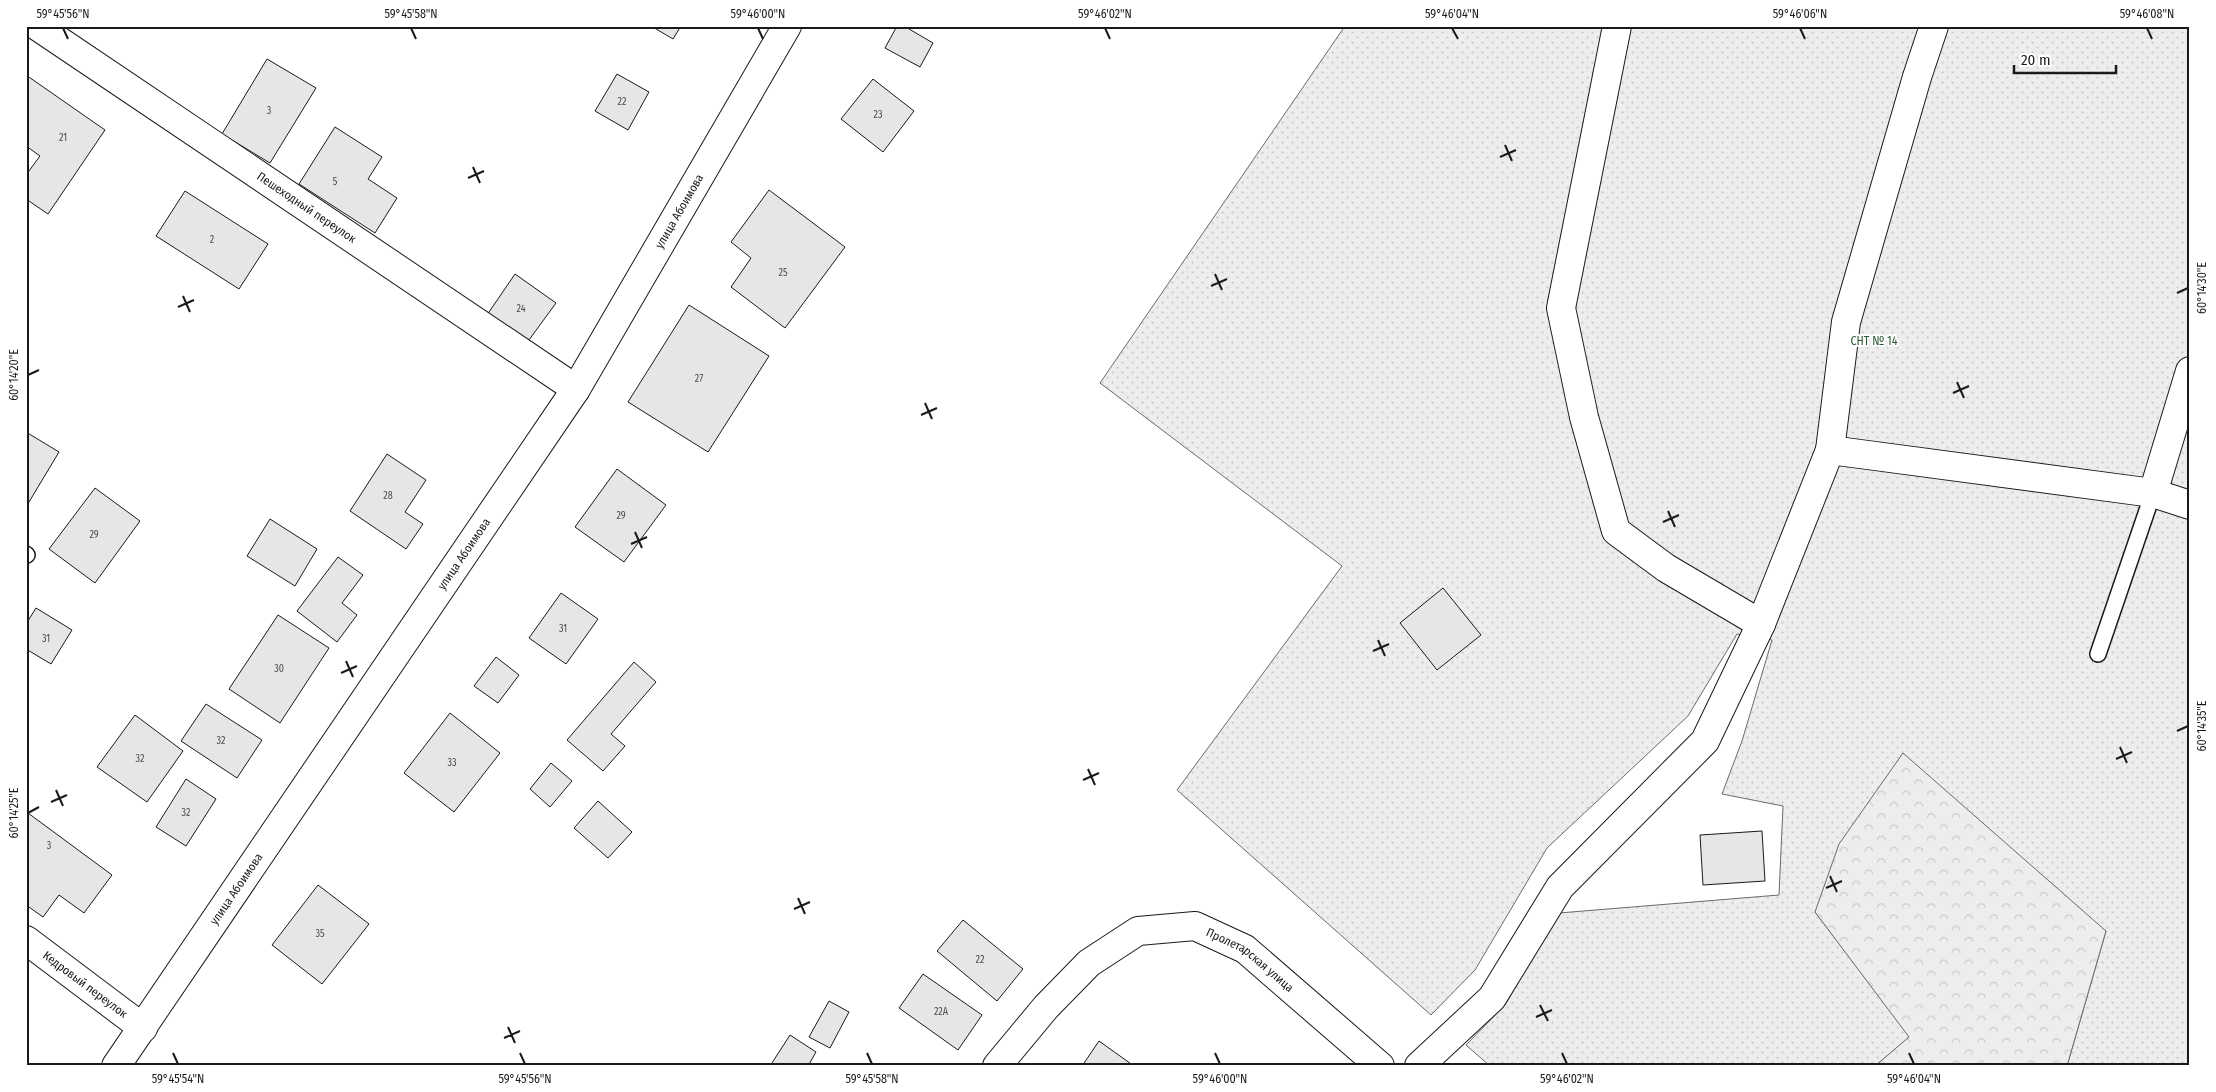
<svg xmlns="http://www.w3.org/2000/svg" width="2216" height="1092" viewBox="0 0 2216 1092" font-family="'Fira Sans Condensed',sans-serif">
  <defs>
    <pattern id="grass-dots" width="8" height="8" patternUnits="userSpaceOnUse" patternTransform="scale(1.25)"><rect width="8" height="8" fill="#ededed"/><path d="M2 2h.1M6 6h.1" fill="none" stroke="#cbcbcb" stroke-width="1.8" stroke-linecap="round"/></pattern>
    <pattern id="forest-crowns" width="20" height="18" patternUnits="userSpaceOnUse" patternTransform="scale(1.25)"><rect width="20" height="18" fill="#ededed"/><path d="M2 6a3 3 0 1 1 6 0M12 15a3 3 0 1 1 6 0" fill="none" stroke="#cbcbcb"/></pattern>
  </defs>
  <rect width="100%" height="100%" fill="#fff"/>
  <path fill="url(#grass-dots)" stroke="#6a6a6a" d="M 1345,26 L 2190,26 L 2190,1066 L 2067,1066 L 2106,931 L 1815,912 L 1910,1037 L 1875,1066 L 1490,1066 L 1466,1045 L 1505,1005 L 1559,913 L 1779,895 L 1783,806 L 1722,794 L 1742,741 L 1772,640 L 1737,634 L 1688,716 L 1547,848 L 1475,970 L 1431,1015 L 1177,790 L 1342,566 L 1100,383 Z"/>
  <path fill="url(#forest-crowns)" stroke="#6a6a6a" d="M 1903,753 L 2106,931 L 2067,1066 L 1875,1066 L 1909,1037 L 1815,912 L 1839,844 Z"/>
  <path fill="#e6e6e6" stroke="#1a1a1a" d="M 651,26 L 681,26 L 673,39 Z
    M 897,26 L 904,26 L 933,43 L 920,67 L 885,48 Z
    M 267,59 L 316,88 L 270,163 L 222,134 Z
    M 617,74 L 649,92 L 628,130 L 595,111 Z
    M 26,75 L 105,130 L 48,214 L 26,199 L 26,175 L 40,156 L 26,146 Z
    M 873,79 L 914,111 L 883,152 L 841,119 Z
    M 335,127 L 382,157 L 368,179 L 397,198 L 375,233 L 299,184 Z
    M 769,190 L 845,247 L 785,328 L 731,287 L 751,258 L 731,242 Z
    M 185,191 L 268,244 L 239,289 L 156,236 Z
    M 515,274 L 556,303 L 526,344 L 487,315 Z
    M 689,305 L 769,356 L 708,452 L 628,402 Z
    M 26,432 L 59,452 L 26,507 Z
    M 387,454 L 426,480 L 405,512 L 423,524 L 406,549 L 350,511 Z
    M 617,469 L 666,505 L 624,562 L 575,527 Z
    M 95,488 L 140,521 L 95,583 L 49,549 Z
    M 270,519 L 317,549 L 295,586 L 247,556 Z
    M 338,557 L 363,575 L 342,603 L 357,615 L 337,642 L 297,611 Z
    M 1443,588 L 1481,635 L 1437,670 L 1400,623 Z
    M 561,593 L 598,619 L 566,664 L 529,638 Z
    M 36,608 L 72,630 L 51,664 L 26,649 L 26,624 Z
    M 278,615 L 329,648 L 280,723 L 229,689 Z
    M 496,657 L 519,675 L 498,703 L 474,686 Z
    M 634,662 L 656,682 L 611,734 L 625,746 L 603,771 L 567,740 Z
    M 206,704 L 262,740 L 237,778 L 181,741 Z
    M 450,713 L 500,753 L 454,812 L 404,773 Z
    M 135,715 L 183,751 L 147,802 L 97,767 Z
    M 551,763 L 572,781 L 550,807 L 530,789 Z
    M 186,779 L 216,799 L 186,846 L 156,827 Z
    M 598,801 L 632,832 L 608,858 L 574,828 Z
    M 28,813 L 112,875 L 84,913 L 59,895 L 43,917 L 26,905 L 26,816 Z
    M 1762,831 L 1765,881 L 1703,885 L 1700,835 Z
    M 318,885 L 369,924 L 322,984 L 272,945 Z
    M 963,920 L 1023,969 L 997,1001 L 937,951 Z
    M 923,974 L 982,1015 L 958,1050 L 899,1008 Z
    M 829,1001 L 849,1012 L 830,1048 L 809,1037 Z
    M 790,1035 L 816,1052 L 808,1066 L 770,1066 Z
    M 1099,1041 L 1134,1066 L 1082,1066 Z"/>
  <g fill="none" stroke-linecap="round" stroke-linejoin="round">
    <defs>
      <path id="service" d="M 26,554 L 27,555
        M 2098,654 L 2153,493"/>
      <g id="minor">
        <path id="s1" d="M 37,26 L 576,389"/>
        <path d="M 1617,26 L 1561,308 L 1584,417 L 1616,531 L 1666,568 L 1761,624"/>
        <path d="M 1830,450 L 1846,322 L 1917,77 L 1934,26"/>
        <path d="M 2153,493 L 2190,371"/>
        <path id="s2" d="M 26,940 L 143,1028"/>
        <path id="s3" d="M 116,1066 L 576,389 L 787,26"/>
        <path id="s4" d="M 997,1066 L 1046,1007 L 1089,963 L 1138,931 L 1195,926 L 1245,949 L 1380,1066"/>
        <path d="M 1419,1066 L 1492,998 L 1560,887 L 1705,741 L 1761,624 L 1830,450 L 2153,493 L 2190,505"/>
      </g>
    </defs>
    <use href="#service" stroke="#1a1a1a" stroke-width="18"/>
    <use href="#minor" stroke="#1a1a1a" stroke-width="30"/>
    <use href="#service" stroke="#fff" stroke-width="15"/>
    <use href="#minor" stroke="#fff" stroke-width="28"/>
  </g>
  <path fill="none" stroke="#1a1a1a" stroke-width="2" d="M 63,28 L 68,39M 411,28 L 416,39M 758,28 L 763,39M 1105,28 L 1110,39M 1452,28 L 1458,39M 1800,28 L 1805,39M 2147,28 L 2152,39M 1505,145 L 1512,161M 1500,157 L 1516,150M 473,167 L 480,183M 468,178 L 484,171M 1215,274 L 1222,290M 1211,286 L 1227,279M 2177,293 L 2188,288M 183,296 L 190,312M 178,307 L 194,300M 28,375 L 39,370M 1957,382 L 1964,398M 1953,393 L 1969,386M 925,403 L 932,419M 921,415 L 937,408M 1668,511 L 1675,527M 1663,522 L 1679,515M 635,532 L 642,548M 631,544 L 647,537M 1378,640 L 1385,656M 1373,651 L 1389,644M 346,661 L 353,677M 341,673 L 357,666M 2177,731 L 2188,726M 2120,747 L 2127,763M 2116,759 L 2132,752M 1088,769 L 1095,785M 1083,780 L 1099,773M 56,790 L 63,806M 51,802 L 67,795M 28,813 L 39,807M 1830,876 L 1837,892M 1826,888 L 1842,881M 798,898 L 805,914M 794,909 L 810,902M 1540,1005 L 1548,1021M 1536,1017 L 1552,1010M 508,1027 L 515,1043M 504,1038 L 520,1031M 173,1053 L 178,1064M 520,1053 L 525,1064M 867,1053 L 872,1064M 1215,1053 L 1220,1064M 1562,1053 L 1567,1064M 1909,1053 L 1914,1064"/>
  <g text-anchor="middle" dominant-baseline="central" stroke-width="4" stroke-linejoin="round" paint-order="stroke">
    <g font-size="10" fill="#4d4d4d">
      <text x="622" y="102">22</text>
      <text x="269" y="111">3</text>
      <text x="878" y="115">23</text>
      <text x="63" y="138">21</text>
      <text x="335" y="182">5</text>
      <text x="212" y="240">2</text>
      <text x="783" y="273">25</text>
      <text x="521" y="309">24</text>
      <text x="699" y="379">27</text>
      <text x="388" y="496">28</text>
      <text x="621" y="516">29</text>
      <text x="94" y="535">29</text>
      <text x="563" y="629">31</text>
      <text x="46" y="639">31</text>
      <text x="279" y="669">30</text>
      <text x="221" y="741">32</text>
      <text x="140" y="759">32</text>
      <text x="452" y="763">33</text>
      <text x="186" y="813">32</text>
      <text x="49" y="846">3</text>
      <text x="320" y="934">35</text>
      <text x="980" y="960">22</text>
      <text x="941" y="1012">22А</text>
    </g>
    <g font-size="12" fill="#1a1a1a" stroke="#fff">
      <text stroke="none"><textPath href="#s1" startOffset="325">Пешеходный переулок</textPath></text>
      <text stroke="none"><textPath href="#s3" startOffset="1024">улица Абоимова</textPath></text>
      <text stroke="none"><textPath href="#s3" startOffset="619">улица Абоимова</textPath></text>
      <text stroke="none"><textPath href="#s3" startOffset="214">улица Абоимова</textPath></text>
      <text stroke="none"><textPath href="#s4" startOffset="319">Пролетарская улица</textPath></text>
      <text stroke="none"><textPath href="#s2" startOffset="74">Кедровый переулок</textPath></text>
    </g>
    <g font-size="12" fill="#2b5a34" stroke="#fff">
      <text x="1874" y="341">СНТ № 14</text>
    </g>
  </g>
  <rect width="2216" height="1092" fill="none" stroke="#ffffff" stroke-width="55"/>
  <path d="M2014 65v8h102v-8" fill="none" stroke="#1a1a1a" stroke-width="2.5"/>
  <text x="2021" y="65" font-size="15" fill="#1a1a1a" stroke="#ffffff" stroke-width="4" paint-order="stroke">20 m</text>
  <rect x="28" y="28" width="2160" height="1036" fill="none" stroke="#1a1a1a" stroke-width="2"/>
  <g font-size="12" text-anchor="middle" fill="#1a1a1a">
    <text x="63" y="18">59°45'56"N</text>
    <text x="411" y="18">59°45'58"N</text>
    <text x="758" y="18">59°46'00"N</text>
    <text x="1105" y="18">59°46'02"N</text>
    <text x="1452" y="18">59°46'04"N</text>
    <text x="1800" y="18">59°46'06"N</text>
    <text x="2147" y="18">59°46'08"N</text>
    <text transform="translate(2202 288) rotate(-90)" y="4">60°14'30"E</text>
    <text transform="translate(14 375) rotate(-90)" y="4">60°14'20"E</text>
    <text transform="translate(2202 726) rotate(-90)" y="4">60°14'35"E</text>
    <text transform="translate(14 813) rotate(-90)" y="4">60°14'25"E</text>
    <text x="178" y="1083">59°45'54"N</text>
    <text x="525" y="1083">59°45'56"N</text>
    <text x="872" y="1083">59°45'58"N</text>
    <text x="1220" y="1083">59°46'00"N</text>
    <text x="1567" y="1083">59°46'02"N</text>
    <text x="1914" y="1083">59°46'04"N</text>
  </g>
</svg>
